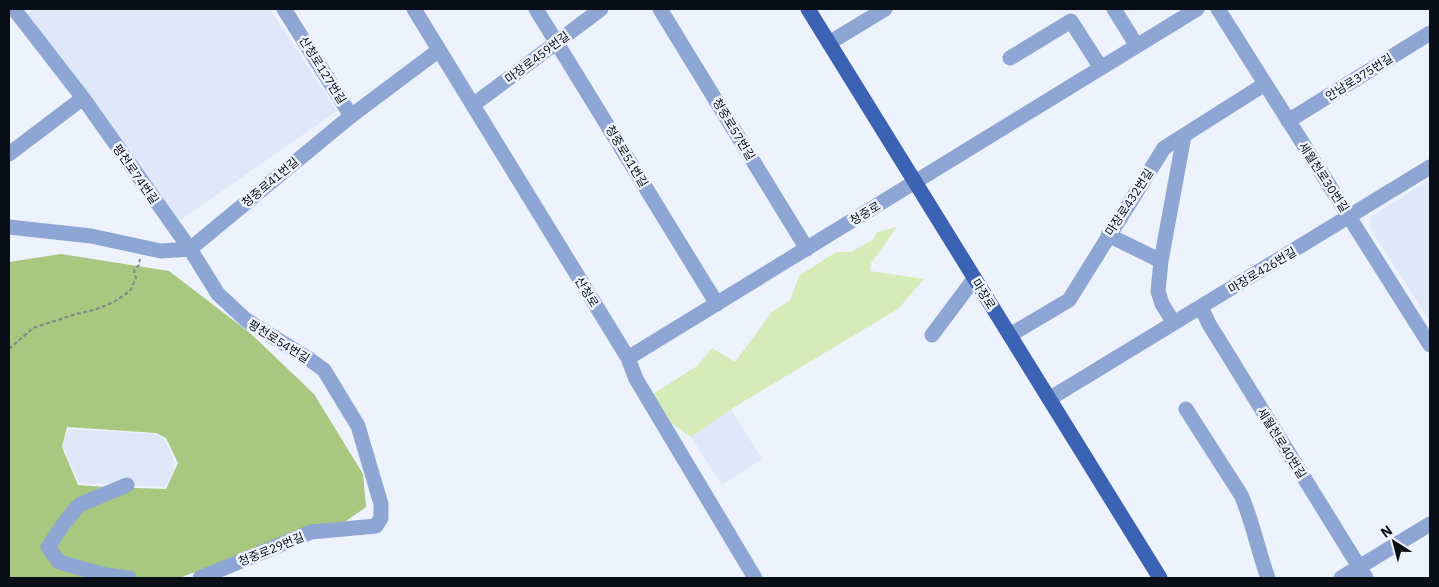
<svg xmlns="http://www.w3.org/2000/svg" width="1439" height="587" viewBox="0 0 1439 587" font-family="'IBM Plex Sans','Noto Sans KR',sans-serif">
  <rect width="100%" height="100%" fill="#edf2fc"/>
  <path fill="#dee8f9" d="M 34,9 L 270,9 L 337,111 L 179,221 L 25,15 Z
    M 1430,179 L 1430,322 L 1370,228 L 1371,217 Z
    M 731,409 L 762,459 L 722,485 L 691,437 Z
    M 68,429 L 155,434 L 164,438 L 173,457 L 175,469 L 165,487 L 79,483 L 63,447 Z"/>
  <path fill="#d5ecb9" d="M 897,227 L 871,263 L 870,271 L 924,279 L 898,309 L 731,409 L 691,437 L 660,415 L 650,396 L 697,366 L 712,348 L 735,362 L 772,312 L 790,300 L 799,276 L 836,252 L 851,252 L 872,240 L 877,232 Z"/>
  <path fill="#a8c77f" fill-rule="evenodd" d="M 61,254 L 169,271 L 250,333 L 314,394 L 363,474 L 366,507 L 346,521 L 184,576 L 182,578 L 9,578 L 9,262 ZM 67,427 L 156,433 L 166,438 L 178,463 L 166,489 L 105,487 L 78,485 L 62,447 Z"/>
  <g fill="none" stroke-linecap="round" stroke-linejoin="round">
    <path stroke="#82868f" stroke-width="2" stroke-dasharray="4 2.5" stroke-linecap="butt" d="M 9,349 L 33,328 L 76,314 L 94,310 L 114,302 L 130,291 L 136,278 L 134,270 L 139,265 L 140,259"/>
    <path stroke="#8ea6d4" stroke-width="15" d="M 14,9 L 83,98 L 190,249 L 218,294 L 246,320 L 309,359 L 324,370 L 358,426 L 381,504 L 381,518 L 376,526 L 311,532 L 200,578
      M 284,9 L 351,116
      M 414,9 L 628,358 L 636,379 L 755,578
      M 536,9 L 717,304
      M 660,9 L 807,249
      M 1114,9 L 1137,46
      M 1218,9 L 1430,345
      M 829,43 L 885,9
      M 1010,58 L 1071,21 L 1101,68
      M 473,105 L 601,9
      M 1288,121 L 1430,33
      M 9,154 L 83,98
      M 9,227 L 91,236 L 161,251 L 190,249
      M 1108,235 L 1161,261
      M 190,249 L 351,116 L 439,50
      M 1201,307 L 1209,324 L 1366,578
      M 1174,323 L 1162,304 L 1158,291 L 1161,261 L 1184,136
      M 932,335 L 974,279
      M 1010,335 L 1069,300 L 1164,148 L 1265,84
      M 628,358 L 1197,9
      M 1049,399 L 1430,167
      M 1186,409 L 1241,495 C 1253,522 1258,551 1268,578
      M 127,485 L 79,505 L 65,522 L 48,547 L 59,562 L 105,575 L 129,578
      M 1341,578 L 1430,524"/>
    <path stroke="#3c62b4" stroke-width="15" d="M 808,9 L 1160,578"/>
  </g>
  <g text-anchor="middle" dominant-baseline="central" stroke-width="5" stroke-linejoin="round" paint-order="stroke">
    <g font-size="12" fill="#0a0e16" stroke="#edf2fc">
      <text transform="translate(537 57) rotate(-37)">마장로459번길</text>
      <text transform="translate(323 70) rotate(58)">산청로127번길</text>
      <text transform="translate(1359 77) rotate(-32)">안남로375번길</text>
      <text transform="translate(734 129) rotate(59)">청중로57번길</text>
      <text transform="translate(627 156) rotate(59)">청중로51번길</text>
      <text transform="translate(136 174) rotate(55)">평천로74번길</text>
      <text transform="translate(1324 177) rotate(57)">세월천로30번길</text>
      <text transform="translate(270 182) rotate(-40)">청중로41번길</text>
      <text transform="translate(1129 202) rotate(-57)">마장로432번길</text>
      <text transform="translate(865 213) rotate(-31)">청중로</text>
      <text transform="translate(1262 270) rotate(-31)">마장로426번길</text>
      <text transform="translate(587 292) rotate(58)">산청로</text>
      <text transform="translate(984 294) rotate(58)">마장로</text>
      <text transform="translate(279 341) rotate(32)">평천로54번길</text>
      <text transform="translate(1282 443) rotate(58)">세월천로40번길</text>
      <text transform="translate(271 549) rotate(-22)">청중로29번길</text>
    </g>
  </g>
  <rect width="1439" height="587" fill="none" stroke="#0a0e16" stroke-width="20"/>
  <g transform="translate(1394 542) rotate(324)" stroke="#edf2fc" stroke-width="4" paint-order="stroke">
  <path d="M0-4L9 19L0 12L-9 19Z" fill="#0a0e16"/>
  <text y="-8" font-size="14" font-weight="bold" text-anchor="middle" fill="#0a0e16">N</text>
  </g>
</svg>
